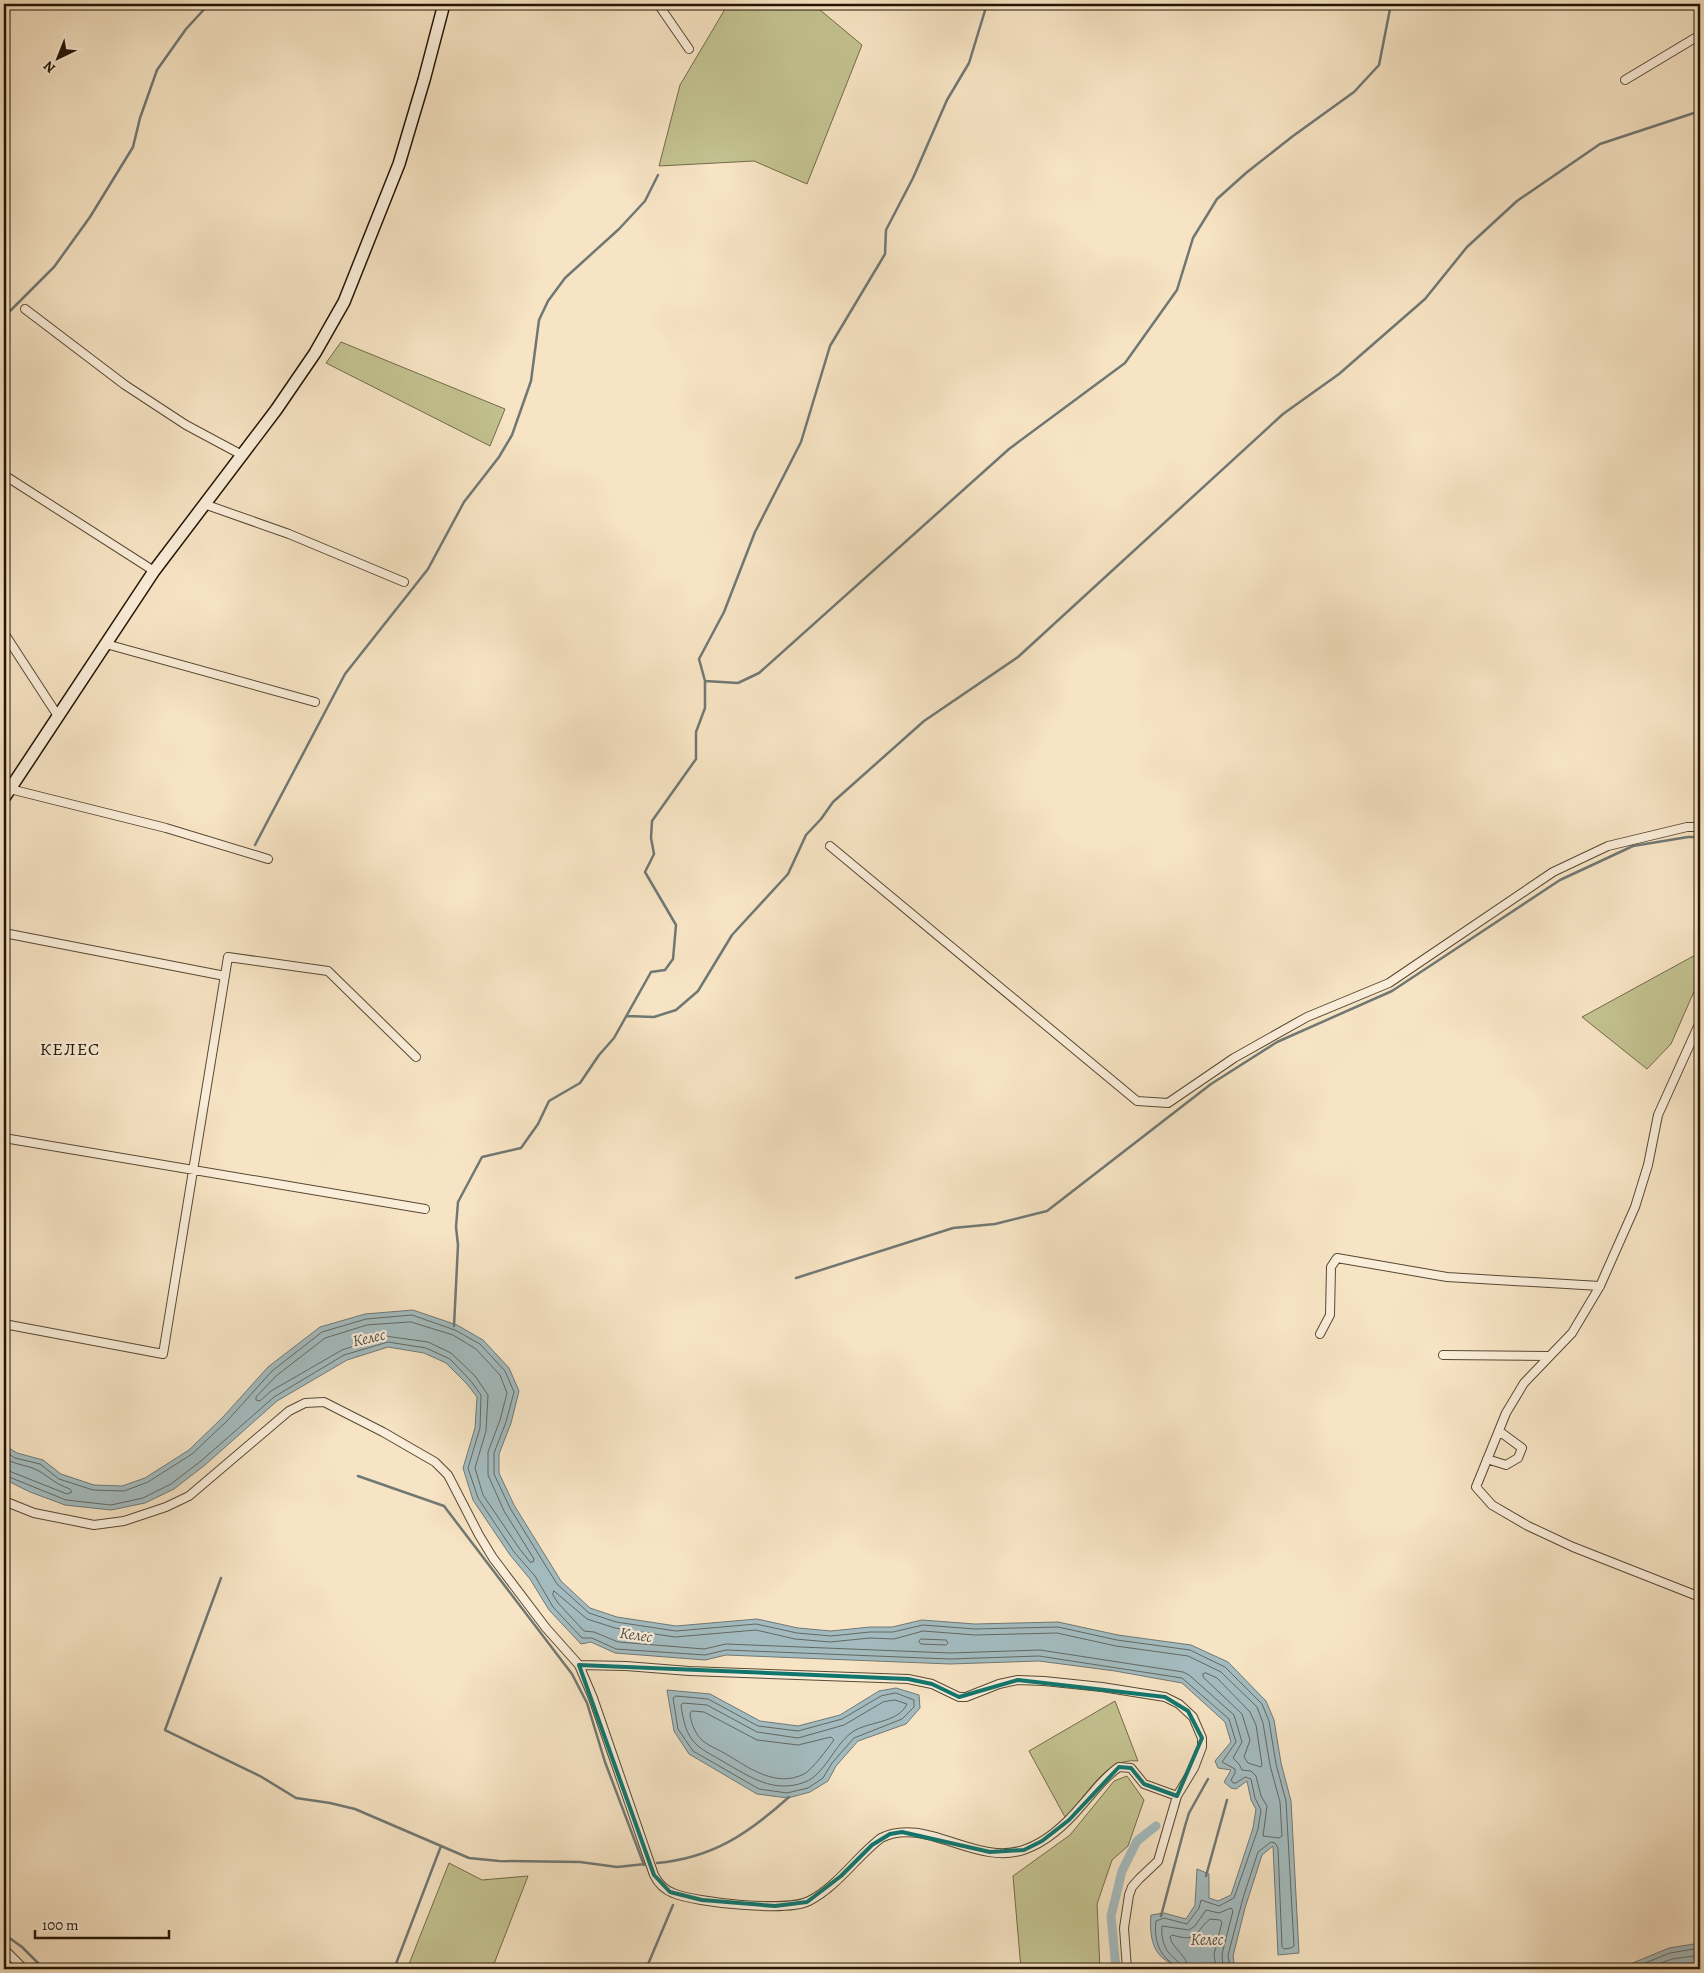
<svg xmlns="http://www.w3.org/2000/svg" width="1704" height="1973" viewBox="0 0 1704 1973" font-family="Alegreya,serif">
  <rect width="100%" height="100%" fill="#f7e4c4"/>
  <filter id="stains"><feTurbulence type="fractalNoise" baseFrequency=".004" numOctaves="4"/><feColorMatrix values="0 0 0 0 .2 0 0 0 0 .09 0 0 0 0 .02 0 0 0 .5 -.17"/></filter>
  <radialGradient id="worn" r=".72"><stop offset=".6" stop-color="#630" stop-opacity="0"/><stop offset="1" stop-color="#630" stop-opacity=".3"/></radialGradient>
  <path fill="#c3c290" stroke="#736b4a" d="M 728,4 L 813,4 L 862,45 L 807,184 L 754,161 L 659,166 L 680,85 Z
    M 341,342 L 505,409 L 490,446 L 326,363 Z
    M 1699,953 L 1696,987 L 1671,1044 L 1647,1069 L 1582,1017 Z
    M 1115,1701 L 1138,1761 C 1104,1757 1087,1797 1065,1817 L 1029,1751 Z
    M 1127,1776 L 1144,1800 L 1128,1846 L 1112,1860 L 1097,1904 L 1100,1969 L 1021,1969 L 1013,1876 L 1070,1835 L 1114,1781 Z
    M 449,1863 L 482,1880 L 528,1876 L 492,1969 L 407,1969 Z"/>
  <path fill="#a3bbbf" stroke="#707874" d="M 413,1310 L 457,1325 L 483,1340 L 509,1368 L 519,1391 L 511,1423 L 499,1454 L 499,1473 L 514,1505 L 561,1581 L 590,1608 L 617,1617 L 676,1626 L 757,1619 L 798,1628 L 831,1631 L 870,1627 L 892,1627 L 922,1620 L 975,1624 L 1058,1622 L 1118,1635 L 1191,1645 L 1228,1662 L 1266,1701 L 1274,1720 L 1281,1763 L 1291,1801 L 1299,1953 L 1278,1955 L 1273,1846 L 1262,1855 L 1245,1908 L 1233,1956 L 1235,1969 C 1185,1969 1146,1973 1151,1915 L 1164,1913 L 1186,1919 L 1195,1905 L 1197,1869 L 1209,1874 L 1209,1898 L 1218,1901 L 1231,1895 L 1253,1828 L 1256,1809 L 1251,1800 L 1247,1781 L 1236,1789 L 1231,1788 L 1224,1782 L 1231,1770 L 1218,1768 L 1215,1761 L 1231,1742 L 1225,1722 L 1182,1683 L 1115,1671 L 1039,1661 L 950,1664 L 726,1655 L 705,1660 L 615,1653 L 591,1642 L 581,1644 L 549,1610 L 530,1579 L 510,1555 L 473,1500 L 463,1468 L 475,1428 L 477,1397 L 467,1384 L 446,1363 L 424,1353 L 388,1347 L 347,1360 L 277,1401 L 205,1465 L 174,1489 L 145,1503 L 111,1510 L 65,1505 L 30,1492 L 4,1479 L 4,1445 L 17,1453 L 43,1460 L 61,1474 L 94,1485 L 122,1486 L 145,1478 L 189,1450 L 223,1417 L 268,1367 L 320,1327 L 365,1314 Z
    M 896,1688 L 919,1695 L 920,1708 L 906,1724 L 858,1741 L 836,1766 L 828,1781 L 810,1792 L 788,1798 L 757,1794 L 689,1754 L 674,1731 L 667,1690 L 710,1694 L 760,1721 L 798,1726 L 840,1715 L 879,1691 Z
    M 1700,1943 L 1700,1969 L 1597,1969 L 1605,1966 L 1623,1967 L 1669,1948 Z"/>
  <g fill="none" stroke-linecap="round" stroke-linejoin="round">
    <path stroke="#636861" stroke-width="1" d="M 411,1322 L 453,1335 L 476,1349 L 500,1375 L 507,1393 L 500,1420 L 488,1452 L 488,1475 L 504,1511 L 534,1559 L 533,1562 L 530,1562 L 519,1548 L 483,1495 L 475,1468 L 486,1431 L 488,1395 L 475,1376 L 451,1353 L 428,1342 L 385,1336 L 342,1350 L 271,1391 L 260,1401 L 256,1400 L 256,1397 L 276,1376 L 325,1338 L 367,1325 Z
      M 4,1451 L 15,1458 L 40,1464 L 59,1479 L 93,1490 L 124,1491 L 148,1482 L 192,1454 L 227,1421 L 272,1371 L 322,1332 L 366,1319 L 412,1315 L 455,1330 L 480,1344 L 505,1371 L 514,1392 L 506,1422 L 494,1453 L 494,1474 L 510,1508 L 557,1584 L 589,1613 L 616,1622 L 676,1631 L 756,1624 L 797,1633 L 831,1636 L 870,1632 L 893,1632 L 923,1625 L 975,1629 L 1058,1627 L 1117,1640 L 1190,1650 L 1225,1667 L 1262,1704 L 1269,1721 L 1276,1764 L 1286,1801 L 1294,1946 L 1291,1948 L 1284,1949 L 1282,1947 L 1278,1848 L 1275,1843 L 1271,1842 L 1258,1852 L 1243,1898 L 1228,1955 L 1230,1969
      M 4,1458 C 15,1465 28,1465 39,1471 C 52,1479 54,1483 70,1489 L 72,1492 L 67,1494 L 4,1469
      M 4,1475 L 66,1500 L 111,1505 L 143,1498 L 171,1484 L 201,1461 L 274,1397 L 344,1355 L 388,1342 L 426,1348 L 450,1359 L 470,1380 L 481,1395 L 480,1428 L 468,1468 L 478,1498 L 514,1552 L 535,1576 L 553,1607 L 582,1638 L 592,1638 L 616,1649 L 705,1655 L 726,1650 L 950,1659 L 1039,1656 L 1182,1678 L 1229,1719 L 1236,1742 L 1222,1762 L 1235,1769 L 1235,1773 L 1231,1780 L 1233,1783 L 1236,1783 L 1245,1777 L 1251,1779 L 1255,1798 L 1261,1810 L 1258,1829 L 1234,1898 L 1219,1906 L 1201,1900 L 1199,1908 L 1187,1924 L 1164,1918 L 1156,1921 C 1154,1938 1158,1954 1173,1964 L 1174,1969
      M 554,1591 L 587,1619 L 615,1628 L 675,1637 L 756,1630 L 795,1639 L 830,1642 L 870,1638 L 894,1639 L 923,1631 L 975,1635 L 1057,1633 L 1116,1646 L 1188,1656 L 1221,1672 L 1257,1707 L 1263,1723 L 1270,1765 L 1280,1802 L 1282,1836 L 1279,1838 L 1263,1836 L 1267,1806 L 1261,1796 L 1256,1776 L 1251,1771 L 1242,1770 L 1239,1764 L 1233,1758 L 1242,1742 L 1234,1715 L 1189,1675 L 1183,1672 L 1040,1650 L 950,1653 L 726,1644 L 704,1649 L 618,1642 L 594,1632 L 584,1631 L 558,1603 L 553,1595 Z
      M 921,1639 L 946,1640 L 948,1643 L 946,1645 L 921,1644 L 919,1642 Z
      M 1206,1673 L 1217,1678 L 1250,1712 L 1256,1725 L 1262,1765 L 1261,1767 L 1248,1763 L 1244,1757 L 1250,1740 L 1242,1714 L 1203,1677 L 1203,1674 Z
      M 896,1693 L 914,1700 L 914,1707 L 902,1719 L 854,1738 L 832,1763 L 823,1778 L 808,1788 L 787,1793 L 759,1789 L 693,1751 L 678,1729 L 673,1698 L 676,1696 L 708,1699 L 758,1726 L 798,1731 L 842,1719 L 881,1696 Z
      M 895,1700 L 907,1704 C 898,1724 866,1721 851,1733 C 834,1746 824,1775 805,1782 C 774,1794 750,1777 724,1762 C 716,1757 705,1752 698,1746 C 686,1736 683,1720 681,1705 L 683,1703 L 707,1705 L 757,1732 L 798,1738 L 844,1725 L 883,1702 Z
      M 692,1711 L 704,1712 L 757,1740 L 798,1745 L 831,1737 L 834,1740 C 827,1749 813,1769 804,1774 C 776,1788 749,1768 726,1754 C 719,1750 709,1746 703,1741 C 695,1734 691,1723 690,1714 Z
      M 1180,1969 C 1180,1959 1174,1960 1169,1953 C 1163,1946 1161,1935 1162,1926 L 1189,1930 L 1195,1926 L 1206,1910 L 1219,1913 L 1231,1908 L 1233,1911 L 1222,1954 L 1223,1969
      M 1188,1969 C 1187,1954 1173,1950 1170,1937 L 1172,1935 C 1200,1943 1194,1932 1210,1919 L 1220,1920 L 1222,1922 L 1214,1954 L 1216,1969
      M 1630,1969 L 1670,1953 L 1700,1948
      M 1646,1969 L 1672,1959 L 1700,1955"/>
    <path stroke="#707874" stroke-width="2.5" d="M 4,317 L 54,267 L 90,217 L 133,147 L 140,118 L 157,70 L 186,29 L 209,4
      M 705,681 L 738,683 L 759,673 L 1009,449 L 1125,363 L 1177,290 L 1193,238 L 1217,199 L 1246,173 L 1293,136 L 1354,92 L 1379,65 L 1391,4
      M 255,845 L 345,674 L 428,569 L 464,502 L 499,457 L 512,435 L 531,381 L 539,320 L 548,301 L 565,278 L 619,229 L 645,201 L 658,175
      M 627,1016 L 654,1017 L 676,1010 L 698,991 L 732,935 L 788,874 L 806,835 L 821,819 L 833,802 L 924,721 L 1018,657 L 1283,414 L 1339,374 L 1425,299 L 1467,247 L 1517,201 L 1600,144 L 1700,111
      M 796,1278 L 953,1228 L 995,1224 L 1047,1211 L 1211,1084 L 1277,1042 L 1392,991 L 1560,880 L 1633,846 L 1688,837 L 1700,837
      M 454,1326 L 458,1245 L 456,1227 L 458,1202 L 482,1157 L 521,1148 L 538,1124 L 549,1101 L 580,1083 L 599,1055 L 614,1038 L 651,972 L 665,970 L 673,959 L 676,925 L 645,872 L 654,854 L 651,838 L 652,821 L 696,759 L 696,732 L 705,708 L 705,681 L 699,659 L 724,612 L 755,532 L 801,442 L 830,346 L 885,254 L 886,230 L 913,178 L 947,100 L 969,63 L 987,4
      M 358,1476 L 444,1506 L 572,1674 L 587,1703 L 605,1762 L 644,1865
      M 221,1578 L 165,1730 L 260,1776 L 296,1798 L 330,1803 L 355,1809 L 469,1858 L 499,1861 L 580,1862 L 617,1867 L 645,1864
      M 657,1863 C 713,1858 749,1833 789,1797
      M 1206,1876 L 1227,1800
      M 1161,1916 L 1185,1826 L 1189,1813 L 1208,1779
      M 4,1934 L 22,1947 L 44,1969
      M 394,1969 L 441,1846
      M 646,1969 L 673,1905"/>
    <path stroke="#a3bbbf" stroke-width="9" d="M 1116,1969 L 1111,1916 L 1122,1871 L 1137,1841 L 1156,1826"/>
    <defs>
      <path id="street" d="M 658,4 L 689,49
        M 1625,80 L 1700,35
        M 25,309 L 125,385 L 186,425 L 242,455
        M 4,475 L 154,571
        M 204,504 L 289,534 L 404,582
        M 4,633 L 58,716
        M 106,644 L 315,702
        M 10,789 L 166,828 L 268,859
        M 830,846 L 1137,1101 L 1168,1103 L 1234,1058 L 1307,1017 L 1389,983 L 1553,872 L 1608,846 L 1687,827 L 1700,827
        M 4,933 L 225,976
        M 1700,1022 L 1658,1115 L 1648,1165 L 1635,1207 L 1600,1286 L 1572,1333 L 1524,1383 L 1506,1413 L 1476,1487 L 1492,1505 L 1528,1526 L 1573,1547 L 1700,1597
        M 4,1138 L 425,1209
        M 4,1324 L 163,1354 L 228,957 L 328,971 L 416,1057
        M 1320,1334 L 1330,1315 L 1331,1267 L 1337,1258 L 1447,1277 L 1600,1286
        M 1443,1355 L 1548,1356
        M 1487,1459 L 1506,1465 L 1518,1458 L 1522,1448 L 1499,1431
        M 4,1501 L 34,1513 L 94,1525 L 124,1521 L 166,1507 L 189,1496 L 289,1411 L 305,1403 L 324,1402 L 383,1432 L 435,1462 L 448,1475 L 479,1535 L 493,1558 L 546,1628 L 579,1665 L 593,1698 L 654,1875 C 658,1883 665,1890 673,1893 C 696,1903 788,1912 809,1901 C 838,1886 856,1857 881,1838 C 925,1815 978,1868 1026,1849 C 1048,1841 1067,1823 1082,1805 C 1094,1792 1104,1777 1119,1767 L 1131,1768 L 1144,1784 L 1177,1796
        M 579,1665 L 626,1666 L 689,1671 L 908,1679 L 932,1684 L 959,1697 L 966,1697 L 999,1684 L 1018,1680 L 1044,1681 L 1102,1687 L 1165,1697 L 1179,1704 L 1193,1717 L 1202,1738 L 1202,1747 L 1194,1768 L 1177,1796 L 1158,1861 L 1139,1879 L 1132,1887 L 1129,1895 L 1124,1928 L 1127,1969
        M 4,1949 L 24,1969"/>
      <path id="secondary" d="M 4,798 L 154,571 L 276,410 L 315,353 L 344,302 L 399,164 L 424,80 L 444,4"/>
    </defs>
    <use href="#street" stroke="#584833" stroke-width="10"/>
    <use href="#secondary" stroke="#231403" stroke-width="14"/>
    <use href="#street" stroke="#faedd9" stroke-width="8"/>
    <use href="#secondary" stroke="#faedd9" stroke-width="11"/>
  </g>
  <path fill="none" stroke="#0f766e" stroke-width="4" stroke-linejoin="round" d="M 579,1665 L 908,1679 L 932,1684 L 959,1697 L 1018,1680 L 1165,1697 L 1188,1711 L 1202,1738 L 1177,1796 L 1144,1784 L 1131,1768 L 1119,1767 L 1069,1820 L 1042,1841 L 1024,1850 L 990,1852 L 902,1832 L 890,1834 L 872,1845 L 841,1876 L 807,1902 L 775,1906 L 702,1900 L 670,1892 L 654,1875 Z"/>
  <g text-anchor="middle" dominant-baseline="central" stroke-width="4.5" stroke-linejoin="round" paint-order="stroke">
    <g font-size="16" font-style="italic" fill="#504e45" stroke="#faedd9">
      <text transform="translate(369 1338) rotate(-13)">Келес</text>
      <text transform="translate(636 1635) rotate(8)">Келес</text>
      <text x="1207" y="1940">Келес</text>
    </g>
    <g font-size="18" letter-spacing="1" fill="#231403" stroke="#faedd9">
      <text x="70" y="1049">КЕЛЕС</text>
    </g>
  </g>
  <rect width="1704" height="1973" fill="none" stroke="#f7e4c4" stroke-width="20"/>
  <rect x="5" y="5" width="1694" height="1963" fill="none" stroke="#231403" stroke-width="2.5"/>
  <rect x="10" y="10" width="1684" height="1953" fill="none" stroke="#231403"/>
  <g transform="translate(58 58) rotate(223)" stroke="#faedd9" stroke-width="4" paint-order="stroke">
  <path d="M0-4L9 19L0 12L-9 19Z" fill="#231403"/>
  <text y="-8" font-size="14" font-weight="bold" text-anchor="middle" fill="#231403">N</text>
  </g>
  <path d="M35 1930v8h134v-8" fill="none" stroke="#231403" stroke-width="2.5"/>
  <text x="42" y="1930" font-size="15" fill="#231403" stroke="#faedd9" stroke-width="4" paint-order="stroke">100 m</text>
  <rect width="100%" height="100%" filter="url(#stains)"/>
  <rect width="100%" height="100%" fill="url(#worn)"/>
</svg>
